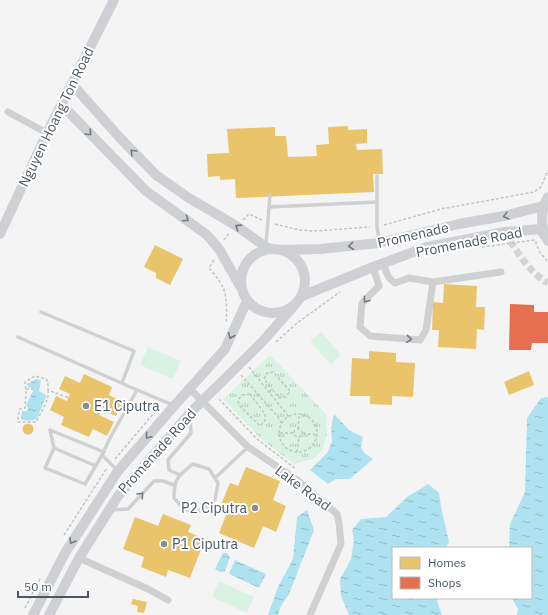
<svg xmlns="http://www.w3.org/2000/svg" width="548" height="615" viewBox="0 0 548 615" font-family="'IBM Plex Sans',sans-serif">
  <defs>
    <pattern id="grass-tufts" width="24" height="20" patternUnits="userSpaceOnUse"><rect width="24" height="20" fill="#d9f2e3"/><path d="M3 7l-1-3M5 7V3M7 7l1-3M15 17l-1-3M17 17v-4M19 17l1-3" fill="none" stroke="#b2c7bb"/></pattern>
    <pattern id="water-ripples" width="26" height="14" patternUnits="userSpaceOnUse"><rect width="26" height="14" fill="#aee2f0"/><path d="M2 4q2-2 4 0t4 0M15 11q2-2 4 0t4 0" fill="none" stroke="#90bac6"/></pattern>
  </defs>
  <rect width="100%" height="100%" fill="#f4f4f4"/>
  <path fill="url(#grass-tufts)" d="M 270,355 L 326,414 L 327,433 L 323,449 L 314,459 L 294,464 L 260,438 L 223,399 Z"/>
  <path fill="#d9f2e3" d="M 321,332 L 341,355 L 331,365 L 310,341 Z
    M 148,347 L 181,361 L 173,379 L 140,365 Z
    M 219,581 L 254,597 L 247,613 L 212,597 Z"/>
  <path fill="url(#water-ripples)" d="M 36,379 L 41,381 L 39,391 L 46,395 L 46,397 L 37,418 C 32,422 26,421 21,419 L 22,411 L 27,411 L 28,408 L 26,405 L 33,391 L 32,389 L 28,387 L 27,384 Z
    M 548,397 L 548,615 L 517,615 L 518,609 L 512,598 L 531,598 L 531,548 L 509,548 L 510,524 L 525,492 L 527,418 L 541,398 Z
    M 334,414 L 349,430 L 363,437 L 361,447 L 364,453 L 373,459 L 350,479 L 336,479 L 328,484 L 310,470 L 327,453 L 332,442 L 331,429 Z
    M 428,484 L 439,493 L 442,512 L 449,542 L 446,548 L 393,548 L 393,598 L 436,598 L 442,615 L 349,615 L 341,596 L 340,579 L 351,559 L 354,539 L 352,530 L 361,519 L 386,517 L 407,497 Z
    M 307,510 L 314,530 L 289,594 L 281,606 L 278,615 L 268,615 L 277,589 L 293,559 L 297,517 Z
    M 223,553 L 227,553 L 230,557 L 225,571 L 220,572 L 215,569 Z
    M 235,560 L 266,574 L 259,588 L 229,574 Z"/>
  <path fill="#e9c46a" d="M 348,126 L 348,130 L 367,129 L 367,143 L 356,144 L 357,150 L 382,149 L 383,174 L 373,174 L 374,192 L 236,198 L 235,179 L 220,180 L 220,176 L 208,177 L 207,154 L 229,153 L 227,129 L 275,127 L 275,136 L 286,136 L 288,157 L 317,156 L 316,145 L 329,144 L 328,127 Z
    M 155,245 L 183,259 L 170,285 L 156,278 L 156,273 L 144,267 Z
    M 444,284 L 477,286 L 476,307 L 485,307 L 484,330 L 477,329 L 476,349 L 438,347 L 439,330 L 432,330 L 433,302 L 443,303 Z
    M 369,351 L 396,353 L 396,362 L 415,363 L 413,397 L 392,396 L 392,405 L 370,404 L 370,396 L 350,396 L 352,358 L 369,359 Z
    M 529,371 L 534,385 L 509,395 L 504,382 Z
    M 84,374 L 112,387 L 109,395 L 123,402 L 116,416 L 102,410 L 99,415 L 114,422 L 107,436 L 93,429 L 89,437 L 61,425 L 64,417 L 50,410 L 56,396 L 67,401 L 70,394 L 59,389 L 65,376 L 80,383 Z
    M22.5 429a5.5 5.5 0 1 1 11 0a5.5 5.5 0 1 1-11 0Z
    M 246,467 L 280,481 L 273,500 L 286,506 L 276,532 L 263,526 L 254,548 L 219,533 L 228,510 L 220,507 L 230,483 L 238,486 Z
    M 163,514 L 191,525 L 188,532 L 205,539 L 190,578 L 168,570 L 166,577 L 141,567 L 144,557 L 123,549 L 135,517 L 158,526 Z
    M 133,599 L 147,602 L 144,613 L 137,612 L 138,606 L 131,604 Z"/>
  <path fill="#e76f51" d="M 510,304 L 534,305 L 534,312 L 548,312 L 548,343 L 532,343 L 531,350 L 509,350 Z"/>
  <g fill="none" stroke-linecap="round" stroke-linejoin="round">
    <path stroke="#d2d4d7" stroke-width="7" stroke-dasharray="7 3.5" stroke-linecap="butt" d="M 505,232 C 516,251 529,272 548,283"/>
    <path stroke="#bcc7c4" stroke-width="1.5" stroke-dasharray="3 2" stroke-linecap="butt" d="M 243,220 L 249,214 L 262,220
      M 275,224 L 299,230 L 314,231 L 370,227
      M 384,225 L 441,209 L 534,192 L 541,187 L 548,170
      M 224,240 L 230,232
      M 482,247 L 535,240 L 539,251 L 548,262
      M 214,260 L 209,268 C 215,275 221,282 224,290 C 227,299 227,313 226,322
      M 276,342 L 297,323 L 340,292
      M 249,367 L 289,417
      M 241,375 L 278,417 L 282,424
      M 26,389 L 33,389
      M 48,390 C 50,400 40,413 36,422 L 18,422 L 18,416 L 20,409 L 25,408 L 26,391 L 25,382 L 35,376 L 46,379 L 48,382 L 48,390 L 69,398
      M 269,392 L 272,389 L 279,398 L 286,397 L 290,391 L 273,372 L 267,373 L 264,379 L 272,389
      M 250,394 L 265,414 L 265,421 L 260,426 L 239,405 L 238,400 L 242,395 Z
      M 219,399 L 257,439 L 296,469
      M279 433a19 19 0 1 1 38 0a19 19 0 1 1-38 0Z
      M 298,429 L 299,415
      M294 433a4 4 0 1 1 8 0a4 4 0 1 1-8 0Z
      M 280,433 L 294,433
      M 303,433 L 317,435
      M 297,452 L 299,437
      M 115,459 L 159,407
      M 64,535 L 107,468
      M 25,608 L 41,577"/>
    <path stroke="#ced0d2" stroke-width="3.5" d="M 377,176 L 377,226 L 379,242
      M 269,207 L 377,202
      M 266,244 L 270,195
      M 41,312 L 134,351 L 122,383
      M 18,337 L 137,390
      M 50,430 L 54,448 L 45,468 L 85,484 L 102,455
      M 50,430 L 104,452
      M 54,448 L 96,466
      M 193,464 L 209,469 L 218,483 L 215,500 L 202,511 L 185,510 L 174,498 C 174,478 178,476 193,464 Z
      M 117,470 L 102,455 L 110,438 L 137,390 L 173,405
      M 180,475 L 169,470 L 168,460 L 191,433 L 190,416
      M 215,478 L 248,447
      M 111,510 L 128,509 L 154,481 L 163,481 L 174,485"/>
    <path stroke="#ced0d2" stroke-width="7" d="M 8,112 L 47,133
      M 373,267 L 379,286 L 362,303 L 360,327 L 370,336 L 420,340 L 426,330 L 433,282 L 409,278 L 395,283 C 387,278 386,271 383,263
      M 433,282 L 501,272
      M 190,389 L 248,447 L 297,480 L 337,514 L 339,523 L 341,544 L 310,615
      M 79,558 L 148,589 L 168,600"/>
    <path stroke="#ced0d4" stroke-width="10" d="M 72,84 L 121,139 L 156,175 L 189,198 L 235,225 L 266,247 L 271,249
      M 62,105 L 146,191 L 207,235 L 219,249 L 240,286
      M 548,197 C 540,210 540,228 548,241
      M 0,234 L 47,133 L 114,0
      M241 281a32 32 0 1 1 64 0a32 32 0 1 1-64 0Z
      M 281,250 L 320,249 L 379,243 L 459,224 L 504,216 L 543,206
      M 302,296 L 373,267 L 427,247 L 505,232 L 541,229 L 544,235
      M 33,615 L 65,553 L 118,471 L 174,406 L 225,349 L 247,301
      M 49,615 L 79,558 L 118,496 L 190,413 L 262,342 L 293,307"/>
  </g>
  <defs><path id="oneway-chevron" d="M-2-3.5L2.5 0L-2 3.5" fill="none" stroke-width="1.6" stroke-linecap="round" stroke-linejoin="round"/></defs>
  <g stroke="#727b84">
    <use href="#oneway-chevron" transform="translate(89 133) rotate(46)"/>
    <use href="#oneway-chevron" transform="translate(133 152) rotate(-135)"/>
    <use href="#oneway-chevron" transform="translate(506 216) rotate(166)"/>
    <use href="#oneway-chevron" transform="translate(186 219) rotate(34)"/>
    <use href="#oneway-chevron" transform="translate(238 227) rotate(-147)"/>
    <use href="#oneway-chevron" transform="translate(351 246) rotate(174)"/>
    <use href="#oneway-chevron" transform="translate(231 336) rotate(113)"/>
    <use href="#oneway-chevron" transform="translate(148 436) rotate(130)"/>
    <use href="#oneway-chevron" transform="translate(72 541) rotate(121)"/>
  </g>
  <g stroke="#727b83">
    <use href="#oneway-chevron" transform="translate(366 300) rotate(128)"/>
    <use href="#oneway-chevron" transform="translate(409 339) rotate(5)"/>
    <use href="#oneway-chevron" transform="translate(141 495) rotate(-47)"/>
  </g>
  <g fill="#868d94" stroke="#fff" stroke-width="1.5">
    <circle cx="86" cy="406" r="4"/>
    <circle cx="255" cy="508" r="4"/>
    <circle cx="164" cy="544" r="4"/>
  </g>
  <g text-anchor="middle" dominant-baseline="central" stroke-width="4" stroke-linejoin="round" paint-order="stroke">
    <g font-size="14" fill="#4a5661" stroke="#fff">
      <text transform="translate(56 117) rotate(-64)">Nguyen Hoang Ton Road</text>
      <text transform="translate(413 235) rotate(-13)">Promenade</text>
      <text transform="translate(469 242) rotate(-11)">Promenade Road</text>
      <text transform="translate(157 451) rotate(-48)">Promenade Road</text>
      <text transform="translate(303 488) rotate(37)">Lake Road</text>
    </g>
    <g font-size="14" fill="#4a5661" stroke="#fff" text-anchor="start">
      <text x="94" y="406">E1 Ciputra</text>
      <text x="247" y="508" text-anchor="end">P2 Ciputra</text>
      <text x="172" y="544">P1 Ciputra</text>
    </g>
  </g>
  <rect x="392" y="547" width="140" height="52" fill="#ffffff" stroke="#b7bbc0"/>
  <rect x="400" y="557" width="20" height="12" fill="#e9c46a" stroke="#b7bbc0"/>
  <text x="428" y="567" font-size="12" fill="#4a5661">Homes</text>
  <rect x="400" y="577" width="20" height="12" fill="#e76f51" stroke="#b7bbc0"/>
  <text x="428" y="587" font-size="12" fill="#4a5661">Shops</text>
  <path d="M18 591v6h70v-6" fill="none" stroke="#4a5661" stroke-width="2"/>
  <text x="24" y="591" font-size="12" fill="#4a5661" stroke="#ffffff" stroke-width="3" paint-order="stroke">50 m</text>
</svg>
